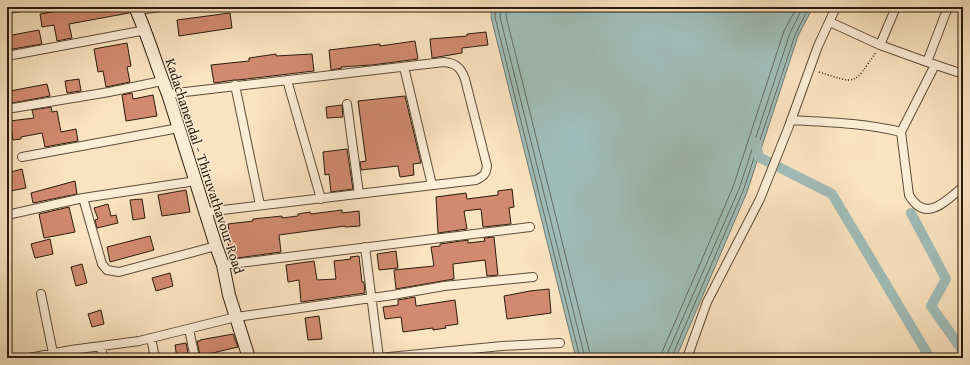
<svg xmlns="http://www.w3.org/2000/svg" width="970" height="365" viewBox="0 0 970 365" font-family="'Gentium Book Plus',serif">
  <rect width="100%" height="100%" fill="#fae3c0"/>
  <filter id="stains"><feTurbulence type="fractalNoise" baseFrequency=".005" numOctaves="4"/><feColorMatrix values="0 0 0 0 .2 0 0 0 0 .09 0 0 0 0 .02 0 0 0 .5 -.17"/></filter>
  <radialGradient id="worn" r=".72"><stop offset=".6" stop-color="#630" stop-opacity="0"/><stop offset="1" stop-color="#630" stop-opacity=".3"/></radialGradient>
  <path fill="#9fbdb8" stroke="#707c73" d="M 492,7 L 813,7 L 798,36 L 747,192 L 676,358 L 576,358 L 491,17 Z"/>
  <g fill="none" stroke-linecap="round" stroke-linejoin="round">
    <path stroke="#646c62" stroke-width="1" d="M 496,7 L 495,17 L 580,358
      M 501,7 L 500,17 L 585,358
      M 507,7 L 506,16 L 591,358
      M 661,358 L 663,350 L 733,187 L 784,31 L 797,7
      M 667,358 L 668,352 L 739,189 L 790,33 L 803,7
      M 672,358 L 673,354 L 743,191 L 795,35 L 809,7"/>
    <path stroke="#9fbdb8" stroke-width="10" d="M 756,143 L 759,157 L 832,194 L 930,358
      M 911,213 L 946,279 L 931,306 L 963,351"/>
  </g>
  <path fill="#d18a70" stroke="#2a1b0b" d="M 74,7 L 128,7 L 129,13 L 69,24 L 72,38 L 57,41 L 54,25 L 42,27 L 40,14 L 74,8 Z
    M 230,13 L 232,28 L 179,36 L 177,20 Z
    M 39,30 L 42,44 L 7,50 L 7,36 Z
    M 486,32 L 488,45 L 462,48 L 462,53 L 432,58 L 430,39 L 467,36 L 467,34 Z
    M 415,41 L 418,59 L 372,65 L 341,67 L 342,68 L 331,70 L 329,50 L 380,44 L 380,46 Z
    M 127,43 L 131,66 L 127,67 L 130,82 L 106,87 L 103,71 L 98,72 L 94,49 Z
    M 276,54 L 276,56 L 312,54 L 314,71 L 238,80 L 234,80 L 214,83 L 211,65 L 249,61 L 249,58 Z
    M 79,79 L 81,91 L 67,93 L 65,81 Z
    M 47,84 L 50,96 L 12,103 L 10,91 Z
    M 132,93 L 133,99 L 153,95 L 157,116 L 126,121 L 122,95 Z
    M 405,96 L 421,163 L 413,164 L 414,175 L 400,177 L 398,166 L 361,170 L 360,162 L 366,161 L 358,101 Z
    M 342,105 L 343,117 L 327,118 L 326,107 Z
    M 51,107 L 52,112 L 57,111 L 61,132 L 76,129 L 78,141 L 45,147 L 42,133 L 21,137 L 21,139 L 13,140 L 10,121 L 34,118 L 32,110 Z
    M 347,149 L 353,189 L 331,192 L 329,174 L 325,175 L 323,152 Z
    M 22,169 L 26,188 L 10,191 L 7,173 Z
    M 75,181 L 77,194 L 33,203 L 31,193 Z
    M 512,189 L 514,207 L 509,208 L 511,224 L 483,227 L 481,209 L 464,211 L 467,229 L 438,233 L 436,197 L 466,193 L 467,199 L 498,195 L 498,191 Z
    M 186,190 L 190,212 L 162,216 L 158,195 Z
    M 142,199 L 145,218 L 133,220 L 130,200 Z
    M 108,204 L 111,216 L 116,215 L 118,223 L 97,228 L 95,220 L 98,219 L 94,208 Z
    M 69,207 L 75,232 L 44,238 L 39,214 Z
    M 342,210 L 342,213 L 359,211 L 360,226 L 345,227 L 345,226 L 279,235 L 281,252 L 230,259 L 228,242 L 230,242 L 228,224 L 253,221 L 253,219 L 282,216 L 282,218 L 298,216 L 298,214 L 310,212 L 311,214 Z
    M 150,236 L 154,250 L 110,262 L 107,247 Z
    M 494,237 L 498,275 L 487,276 L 485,260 L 453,264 L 454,279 L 396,289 L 394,270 L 434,266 L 431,247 L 440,246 L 440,244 L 468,240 L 468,243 L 485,241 L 484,238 Z
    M 50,239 L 53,254 L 35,258 L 31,244 Z
    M 396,251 L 398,268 L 379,270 L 377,254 Z
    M 359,256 L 362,282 L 364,282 L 365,293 L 301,302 L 299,280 L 288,282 L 286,265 L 314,261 L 317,280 L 336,279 L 334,261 L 351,259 L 350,257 Z
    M 82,264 L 87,283 L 76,286 L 71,267 Z
    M 170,273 L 173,286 L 156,291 L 152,278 Z
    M 549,289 L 551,313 L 507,319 L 504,296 L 530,291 Z
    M 415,297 L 416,306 L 455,300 L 458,324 L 445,326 L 446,328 L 433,330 L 433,328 L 403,332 L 401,317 L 385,319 L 383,307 L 398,305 L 398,300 Z
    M 101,310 L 104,324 L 92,327 L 88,314 Z
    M 319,316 L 322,339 L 308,340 L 305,318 Z
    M 233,334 L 238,347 L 200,356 L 197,341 L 200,341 L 200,340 Z
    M 186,343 L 189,358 L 177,358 L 175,345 Z"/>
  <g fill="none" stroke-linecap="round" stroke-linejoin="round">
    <defs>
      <path id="street" d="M 948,7 L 927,62 L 963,74
        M 7,9 L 22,7
        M 137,10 L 161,7
        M 830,22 L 880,45 L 927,62
        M 880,45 L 896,7
        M 7,56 L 146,30
        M 404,67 L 432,185
        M 287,80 L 321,199
        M 235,85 L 260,205
        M 168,94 L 444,62 C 456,63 461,68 465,79 L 487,166 C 486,174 484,176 476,180 L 206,212
        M 347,104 L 359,194
        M 7,109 L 109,92 L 162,81
        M 791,120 C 827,122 865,123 901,132 L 909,195 C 926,224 945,201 963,187
        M 901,132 L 935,65
        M 22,157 L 179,128
        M 83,198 L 102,264 L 107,270 L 119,272 L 216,246
        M 7,215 L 83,198 L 196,181
        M 365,247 L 379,358
        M 223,265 L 530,227
        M 41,294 L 54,358
        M 189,329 L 195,358
        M 151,338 L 155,358
        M 101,346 L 103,358
        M 29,358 L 71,350 L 139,341 L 236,317 L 393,295 L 444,286 L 533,277
        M 379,358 L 502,346 L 560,343
        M 687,358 L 707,302 L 760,199 L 789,126 L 818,46 L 836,7"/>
      <path id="secondary" d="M 135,7 C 148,35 156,65 168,94 L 216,246 L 223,265 L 229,295 L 249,358"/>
    </defs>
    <use href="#street" stroke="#5e4d38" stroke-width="10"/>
    <use href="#secondary" stroke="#2a1b0b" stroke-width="14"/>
    <path stroke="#2a1b0b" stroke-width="1.5" stroke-dasharray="1 2" stroke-linecap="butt" d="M 819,72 C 857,84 853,86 876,52"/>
    <use href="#street" stroke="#fcedd6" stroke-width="8"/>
    <use href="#secondary" stroke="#fcedd6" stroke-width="12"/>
  </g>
  <g text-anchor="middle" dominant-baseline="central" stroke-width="3" stroke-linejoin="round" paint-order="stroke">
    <g font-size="14" fill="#2a1b0b" stroke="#fcedd6">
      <text transform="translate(205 166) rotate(72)">Kadachanendal - Thiruvathavour Road</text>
    </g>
  </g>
  <rect width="970" height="365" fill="none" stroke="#fae3c0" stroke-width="24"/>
  <rect x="8" y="8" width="954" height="349" fill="none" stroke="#2a1b0b" stroke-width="2"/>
  <rect x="12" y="12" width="946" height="341" fill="none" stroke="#2a1b0b"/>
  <rect width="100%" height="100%" filter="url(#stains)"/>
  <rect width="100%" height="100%" fill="url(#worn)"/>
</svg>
